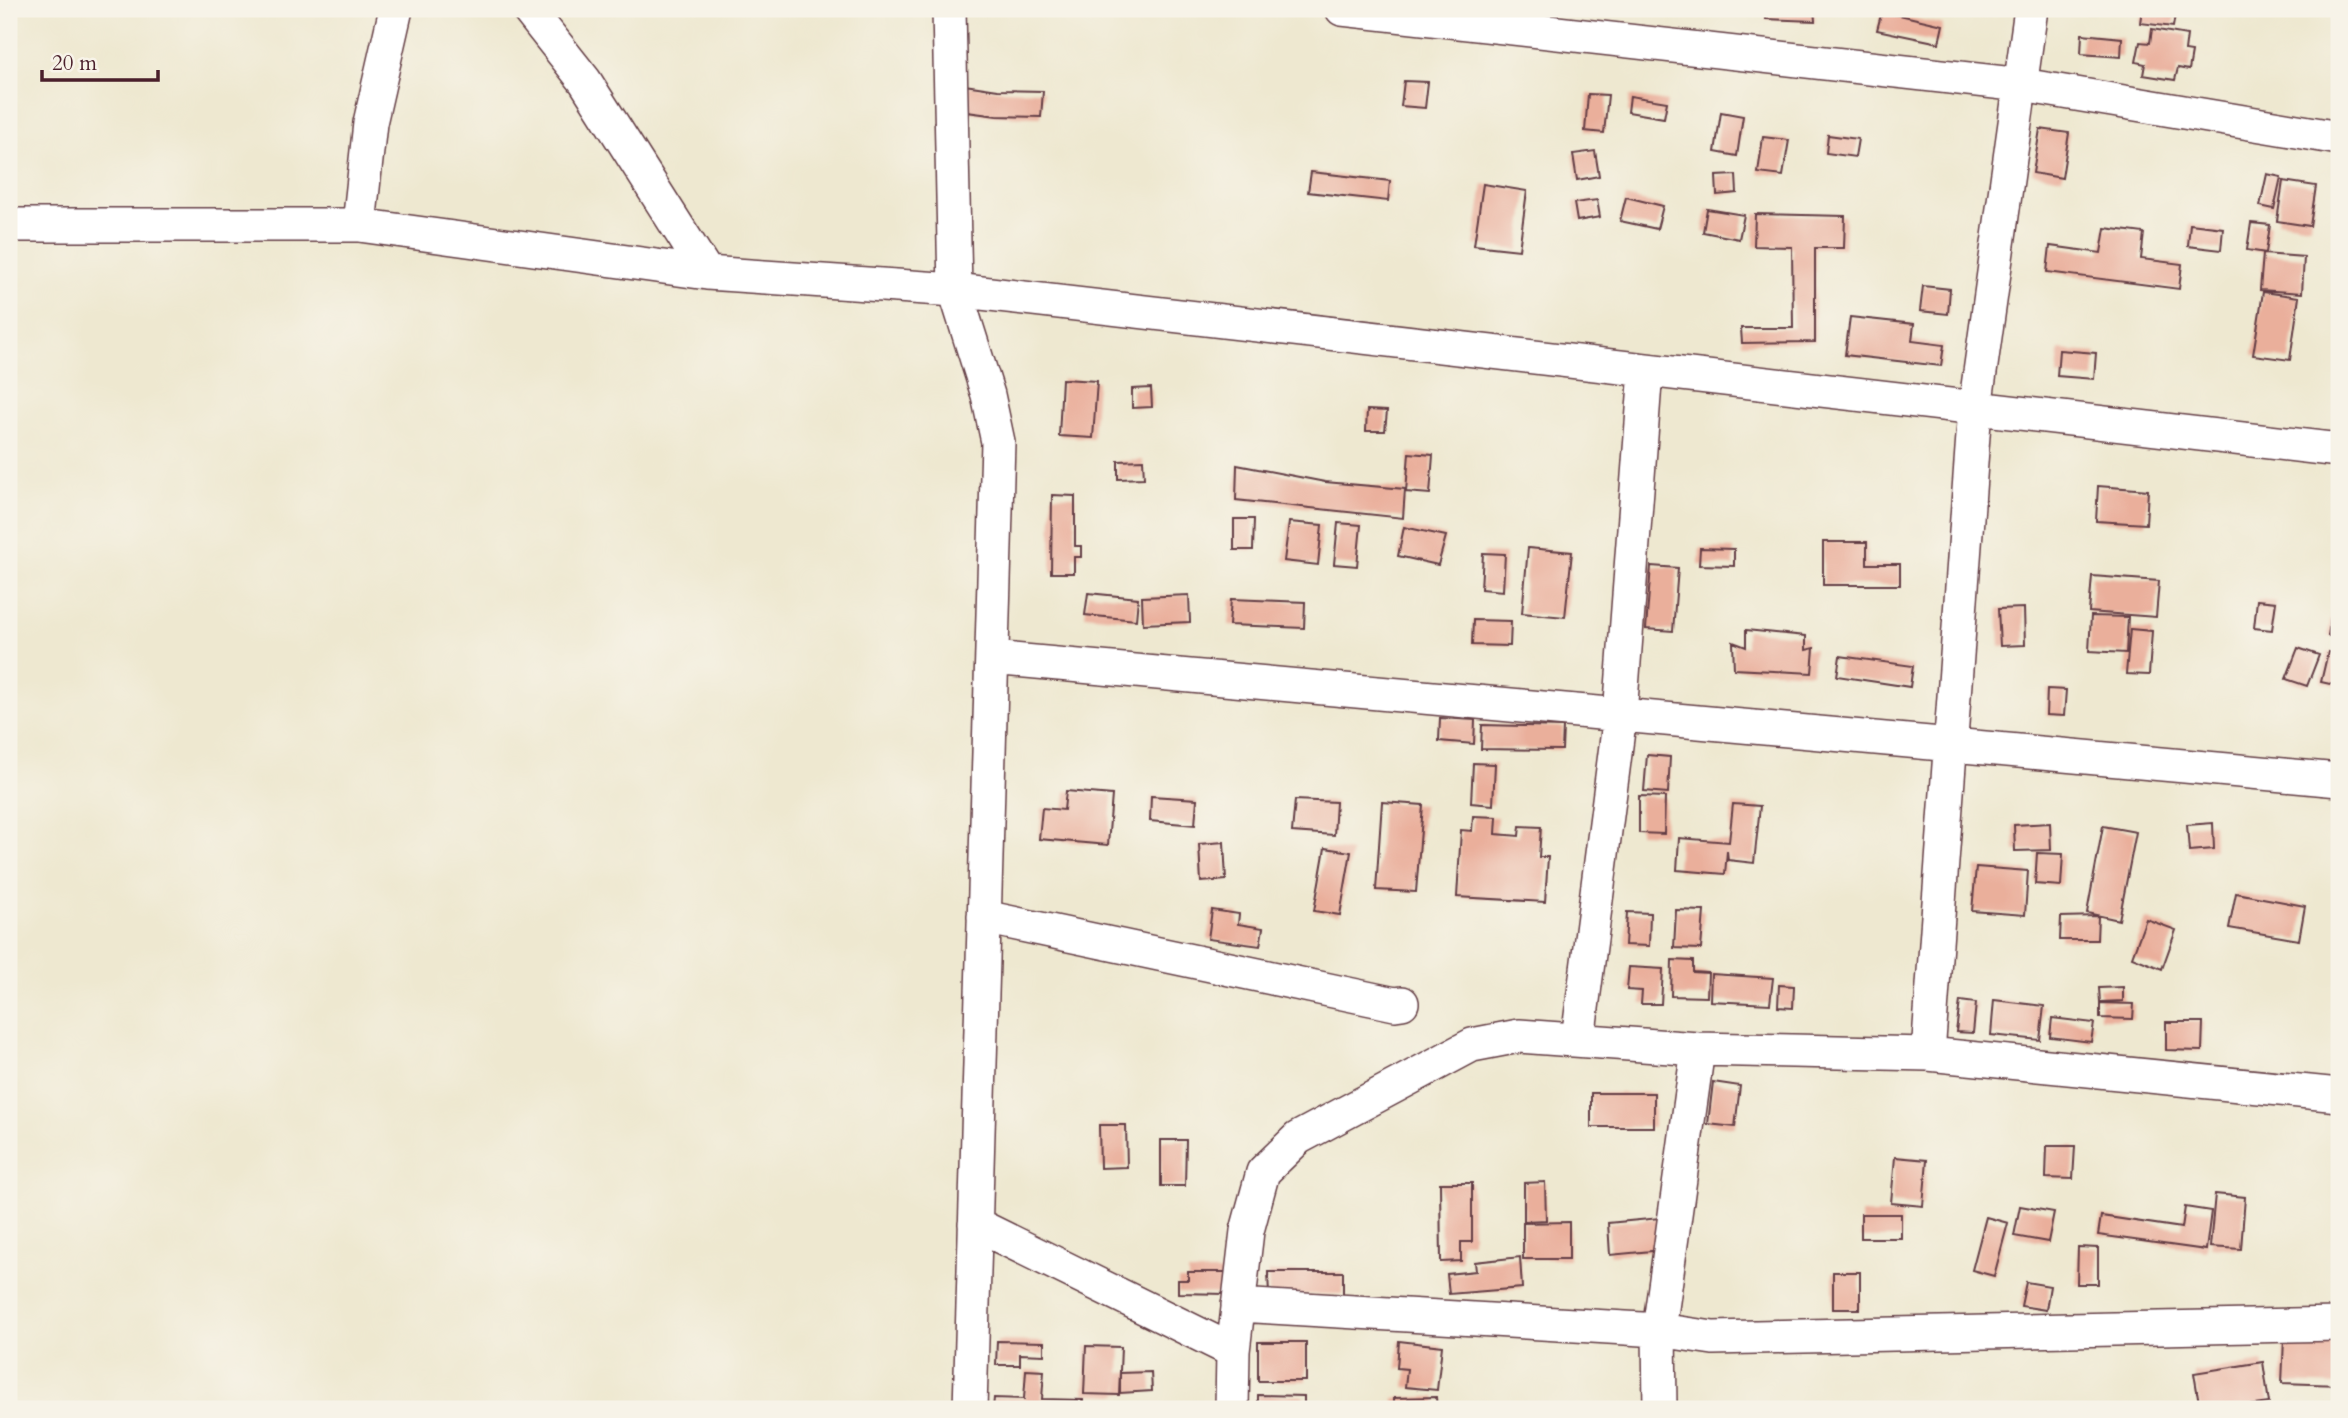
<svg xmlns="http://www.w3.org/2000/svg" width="2348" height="1418" viewBox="0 0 2348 1418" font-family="Cardo,serif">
  <rect width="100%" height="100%" fill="#f7f3e8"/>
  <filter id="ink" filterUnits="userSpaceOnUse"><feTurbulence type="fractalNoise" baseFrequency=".0143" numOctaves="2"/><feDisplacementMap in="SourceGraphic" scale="14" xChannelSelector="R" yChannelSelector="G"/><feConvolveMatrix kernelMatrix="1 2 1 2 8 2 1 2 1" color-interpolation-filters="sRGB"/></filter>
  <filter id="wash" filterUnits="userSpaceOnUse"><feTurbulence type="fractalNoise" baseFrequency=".00686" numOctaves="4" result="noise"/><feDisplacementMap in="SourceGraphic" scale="28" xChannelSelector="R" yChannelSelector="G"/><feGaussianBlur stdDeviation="1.57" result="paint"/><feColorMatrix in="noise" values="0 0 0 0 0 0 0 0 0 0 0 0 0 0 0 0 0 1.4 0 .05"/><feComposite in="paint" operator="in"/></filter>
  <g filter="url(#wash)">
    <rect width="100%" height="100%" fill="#eee8d0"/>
    <g id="blocks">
      <path fill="#eaaf9b" d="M 1766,9 L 1814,9 L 1815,21 L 1766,19 Z
        M 2142,9 L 2176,9 L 2173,27 L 2140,23 Z
        M 1882,11 L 1943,25 L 1939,43 L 1877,30 Z
        M 2152,29 L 2187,35 L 2185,51 L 2192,52 L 2189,70 L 2178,68 L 2175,80 L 2143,75 L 2145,64 L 2136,62 L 2140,42 L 2150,43 Z
        M 2082,34 L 2122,38 L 2121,57 L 2081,54 Z
        M 1404,81 L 1428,82 L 1425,108 L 1401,106 Z
        M 958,84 L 998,90 L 1043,91 L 1041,117 L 997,116 L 960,111 Z
        M 1588,94 L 1608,95 L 1604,133 L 1585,131 Z
        M 1630,96 L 1667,102 L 1664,118 L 1628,112 Z
        M 1721,112 L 1743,116 L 1737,156 L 1715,152 Z
        M 2040,129 L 2069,133 L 2062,178 L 2033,173 Z
        M 1828,135 L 1858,139 L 1855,157 L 1826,153 Z
        M 1763,137 L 1789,140 L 1783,176 L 1758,173 Z
        M 1595,151 L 1599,176 L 1577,180 L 1573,154 Z
        M 1311,172 L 1390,181 L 1388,201 L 1308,192 Z
        M 2267,174 L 2281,177 L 2274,209 L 2260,206 Z
        M 1736,175 L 1737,193 L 1717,195 L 1716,176 Z
        M 2283,181 L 2316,186 L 2310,226 L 2277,221 Z
        M 1483,184 L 1527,191 L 1519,250 L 1474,245 Z
        M 1626,197 L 1663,206 L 1657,229 L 1620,221 Z
        M 1597,200 L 1600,217 L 1577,221 L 1574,203 Z
        M 1707,209 L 1744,215 L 1739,239 L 1703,232 Z
        M 1755,214 L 1845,216 L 1844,248 L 1815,248 L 1815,342 L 1742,343 L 1741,328 L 1793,328 L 1792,247 L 1754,246 Z
        M 2251,223 L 2270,225 L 2266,253 L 2247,250 Z
        M 2190,224 L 2223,228 L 2221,250 L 2188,246 Z
        M 2105,228 L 2144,233 L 2141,259 L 2182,264 L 2179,289 L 2047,272 L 2050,246 L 2101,253 Z
        M 2263,254 L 2304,257 L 2302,293 L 2260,290 Z
        M 1923,286 L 1950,289 L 1948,314 L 1920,311 Z
        M 2263,292 L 2299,297 L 2290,360 L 2253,355 Z
        M 1850,317 L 1914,324 L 1912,341 L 1944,345 L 1941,366 L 1845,355 Z
        M 2059,350 L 2096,353 L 2094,379 L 2057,376 Z
        M 1062,379 L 1097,381 L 1093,438 L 1059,436 Z
        M 1151,388 L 1152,407 L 1132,408 L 1132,389 Z
        M 1367,410 L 1387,411 L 1385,431 L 1366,431 Z
        M 1409,453 L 1433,455 L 1430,494 L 1406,492 Z
        M 1143,460 L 1144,478 L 1118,479 L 1118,461 Z
        M 1237,465 L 1325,482 L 1405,489 L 1403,518 L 1236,500 Z
        M 2098,486 L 2148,490 L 2146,524 L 2096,521 Z
        M 1052,495 L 1075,496 L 1075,546 L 1081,546 L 1081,557 L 1074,557 L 1074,573 L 1051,573 Z
        M 1234,519 L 1254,519 L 1253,550 L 1234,550 Z
        M 1289,522 L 1322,525 L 1318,565 L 1284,561 Z
        M 1338,523 L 1361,525 L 1357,566 L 1334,564 Z
        M 1404,527 L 1446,536 L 1438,565 L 1398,556 Z
        M 1823,542 L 1867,542 L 1867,564 L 1900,564 L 1900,585 L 1823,585 Z
        M 1528,548 L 1572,552 L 1565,617 L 1522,613 Z
        M 1700,548 L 1734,549 L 1734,566 L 1699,565 Z
        M 1483,553 L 1505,554 L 1503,591 L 1481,589 Z
        M 1651,566 L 1678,568 L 1673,631 L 1646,629 Z
        M 2338,573 L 2339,573 L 2339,638 L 2328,636 Z
        M 2092,576 L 2159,581 L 2156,617 L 2089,612 Z
        M 1088,593 L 1138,598 L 1136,620 L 1085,615 Z
        M 1189,595 L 1190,622 L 1143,624 L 1142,597 Z
        M 1231,599 L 1305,602 L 1304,628 L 1229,625 Z
        M 2257,600 L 2276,602 L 2272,630 L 2254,628 Z
        M 2024,608 L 2025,645 L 2000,646 L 1998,609 Z
        M 2091,616 L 2128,617 L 2126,653 L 2089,651 Z
        M 1473,620 L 1511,621 L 1510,646 L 1472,645 Z
        M 2130,629 L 2152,631 L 2149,675 L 2126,674 Z
        M 1746,630 L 1806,636 L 1806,650 L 1814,648 L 1812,673 L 1734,669 L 1733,642 L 1746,647 Z
        M 2298,648 L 2319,655 L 2307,686 L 2286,679 Z
        M 2328,652 L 2339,654 L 2339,686 L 2321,682 Z
        M 1840,656 L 1913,666 L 1910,687 L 1837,676 Z
        M 2047,689 L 2066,690 L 2064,716 L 2046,715 Z
        M 1440,718 L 1475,720 L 1474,744 L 1439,741 Z
        M 1482,725 L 1563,727 L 1562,750 L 1481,749 Z
        M 1647,755 L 1670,757 L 1668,793 L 1644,791 Z
        M 1473,763 L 1495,764 L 1493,805 L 1471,803 Z
        M 1066,791 L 1112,795 L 1108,845 L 1039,839 L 1042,808 L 1064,810 Z
        M 1151,796 L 1197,799 L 1195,825 L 1150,821 Z
        M 1639,796 L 1665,797 L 1664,834 L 1639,833 Z
        M 1295,800 L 1336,802 L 1334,835 L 1292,832 Z
        M 1382,802 L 1423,805 L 1416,892 L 1376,890 Z
        M 1733,804 L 1760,806 L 1754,863 L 1728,860 L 1727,851 L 1725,874 L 1677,870 L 1679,838 L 1729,842 Z
        M 1473,816 L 1497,817 L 1496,834 L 1519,836 L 1520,826 L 1541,827 L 1539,857 L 1548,857 L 1545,902 L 1457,897 L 1461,830 L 1472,831 Z
        M 2050,823 L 2051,850 L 2015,851 L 2014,825 Z
        M 2213,823 L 2214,849 L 2189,851 L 2187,825 Z
        M 2103,826 L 2136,832 L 2119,920 L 2087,913 Z
        M 1224,842 L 1226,880 L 1201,882 L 1199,844 Z
        M 1325,848 L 1351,852 L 1340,915 L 1314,911 Z
        M 2037,853 L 2063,854 L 2061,886 L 2035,884 Z
        M 1976,867 L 2028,871 L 2025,915 L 1972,911 Z
        M 2236,893 L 2305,906 L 2299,940 L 2229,928 Z
        M 1212,910 L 1239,914 L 1238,924 L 1263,928 L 1260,946 L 1208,939 Z
        M 1676,910 L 1704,911 L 1701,949 L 1674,948 Z
        M 1627,912 L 1650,913 L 1649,946 L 1625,945 Z
        M 2098,916 L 2097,940 L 2060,940 L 2061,917 Z
        M 2146,919 L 2176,930 L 2162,969 L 2132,957 Z
        M 1672,960 L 1693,961 L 1693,972 L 1708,973 L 1707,997 L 1671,996 Z
        M 1629,967 L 1663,969 L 1661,1004 L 1641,1004 L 1642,991 L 1627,990 Z
        M 1711,974 L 1773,978 L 1770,1004 L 1710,1001 Z
        M 1779,985 L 1794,986 L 1793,1008 L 1778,1007 Z
        M 2123,987 L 2123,1001 L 2100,1002 L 2099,988 Z
        M 1994,1000 L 2044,1006 L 2040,1040 L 1991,1035 Z
        M 1960,1001 L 1976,1003 L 1973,1033 L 1956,1032 Z
        M 2100,1003 L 2134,1004 L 2133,1019 L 2100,1018 Z
        M 2052,1018 L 2094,1023 L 2091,1042 L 2050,1037 Z
        M 2166,1022 L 2203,1022 L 2202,1051 L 2166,1050 Z
        M 1713,1082 L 1740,1086 L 1735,1127 L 1708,1124 Z
        M 1591,1093 L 1654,1093 L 1654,1127 L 1591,1127 Z
        M 1099,1125 L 1126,1125 L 1127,1167 L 1100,1168 Z
        M 1161,1140 L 1186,1140 L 1185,1186 L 1161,1186 Z
        M 2047,1146 L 2075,1146 L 2073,1179 L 2046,1178 Z
        M 1895,1157 L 1927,1160 L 1923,1206 L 1891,1203 Z
        M 1545,1182 L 1546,1220 L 1524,1221 L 1524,1183 Z
        M 1440,1183 L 1472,1183 L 1472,1242 L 1461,1242 L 1461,1261 L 1441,1262 Z
        M 2215,1194 L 2245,1197 L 2241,1249 L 2210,1247 Z
        M 2020,1206 L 2054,1212 L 2048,1242 L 2014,1236 Z
        M 2185,1207 L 2211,1211 L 2206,1250 L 2098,1235 L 2101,1216 L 2182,1228 Z
        M 1861,1214 L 1901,1214 L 1901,1238 L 1861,1238 Z
        M 1986,1217 L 2008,1223 L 1994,1276 L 1972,1270 Z
        M 1660,1218 L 1662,1250 L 1610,1255 L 1608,1223 Z
        M 1569,1222 L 1569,1259 L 1523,1259 L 1523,1223 Z
        M 2078,1247 L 2098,1248 L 2098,1284 L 2077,1284 Z
        M 1520,1257 L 1522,1288 L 1449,1294 L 1447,1274 L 1476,1271 L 1475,1262 Z
        M 1188,1272 L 1227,1272 L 1226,1294 L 1178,1293 L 1178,1280 L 1188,1280 Z
        M 1268,1272 L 1343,1272 L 1343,1294 L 1269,1295 Z
        M 1833,1272 L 1860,1272 L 1860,1309 L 1833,1309 Z
        M 2026,1282 L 2050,1286 L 2046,1310 L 2021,1306 Z
        M 2284,1339 L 2339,1341 L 2339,1385 L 2282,1383 Z
        M 997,1341 L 1044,1342 L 1044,1355 L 1020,1354 L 1020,1365 L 996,1365 Z
        M 1399,1341 L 1442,1346 L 1437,1390 L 1405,1387 L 1407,1369 L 1397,1368 Z
        M 1258,1342 L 1306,1342 L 1306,1381 L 1258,1381 Z
        M 1086,1346 L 1121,1347 L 1119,1395 L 1084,1394 Z
        M 2263,1362 L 2269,1403 L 2225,1409 L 2200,1409 L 2194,1373 Z
        M 1026,1370 L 1044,1371 L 1042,1399 L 1083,1400 L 1083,1409 L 993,1409 L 994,1398 L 1024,1399 Z
        M 1151,1372 L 1152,1391 L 1120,1393 L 1120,1373 Z
        M 1258,1395 L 1304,1396 L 1304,1409 L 1258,1409 Z
        M 1436,1397 L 1437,1409 L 1394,1409 L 1394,1398 Z"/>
    </g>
  </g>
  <g filter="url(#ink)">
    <use href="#blocks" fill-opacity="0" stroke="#633d44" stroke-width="2"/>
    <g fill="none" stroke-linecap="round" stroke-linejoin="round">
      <defs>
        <path id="street" d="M 528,9 L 585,81 L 707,273 L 955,290 L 2339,450
          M 949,9 L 955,290 L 988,395 L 998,442 L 970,1409
          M 1342,9 L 2022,85 L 2339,138
          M 9,225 L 359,225 L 707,273
          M 359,225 L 370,123 L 396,9
          M 992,658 L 2339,780
          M 984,917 L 1395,1004 L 1402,1003
          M 1578,1039 L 1620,715 L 1646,370
          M 1928,1054 L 1975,408 L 2031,9
          M 975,1224 L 1233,1351 L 1232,1409
          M 1238,1305 L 1659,1330 L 1713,1338 L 2339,1324
          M 1233,1351 L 1247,1231 L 1263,1172 L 1298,1138 L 1472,1045 L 1519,1036 L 1698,1049 L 1928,1054 L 2339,1095
          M 1660,1409 L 1659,1330 L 1698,1049"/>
      </defs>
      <use href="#street" stroke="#633d44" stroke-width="36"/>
      <use href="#street" stroke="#fff" stroke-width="33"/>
    </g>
  </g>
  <rect width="2348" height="1418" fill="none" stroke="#f7f3e8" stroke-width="35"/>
  <path d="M42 70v10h116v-10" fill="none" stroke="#4a1f2b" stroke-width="3.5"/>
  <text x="52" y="70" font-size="21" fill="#4a1f2b" stroke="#f7f3e8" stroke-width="5" paint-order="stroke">20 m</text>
</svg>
